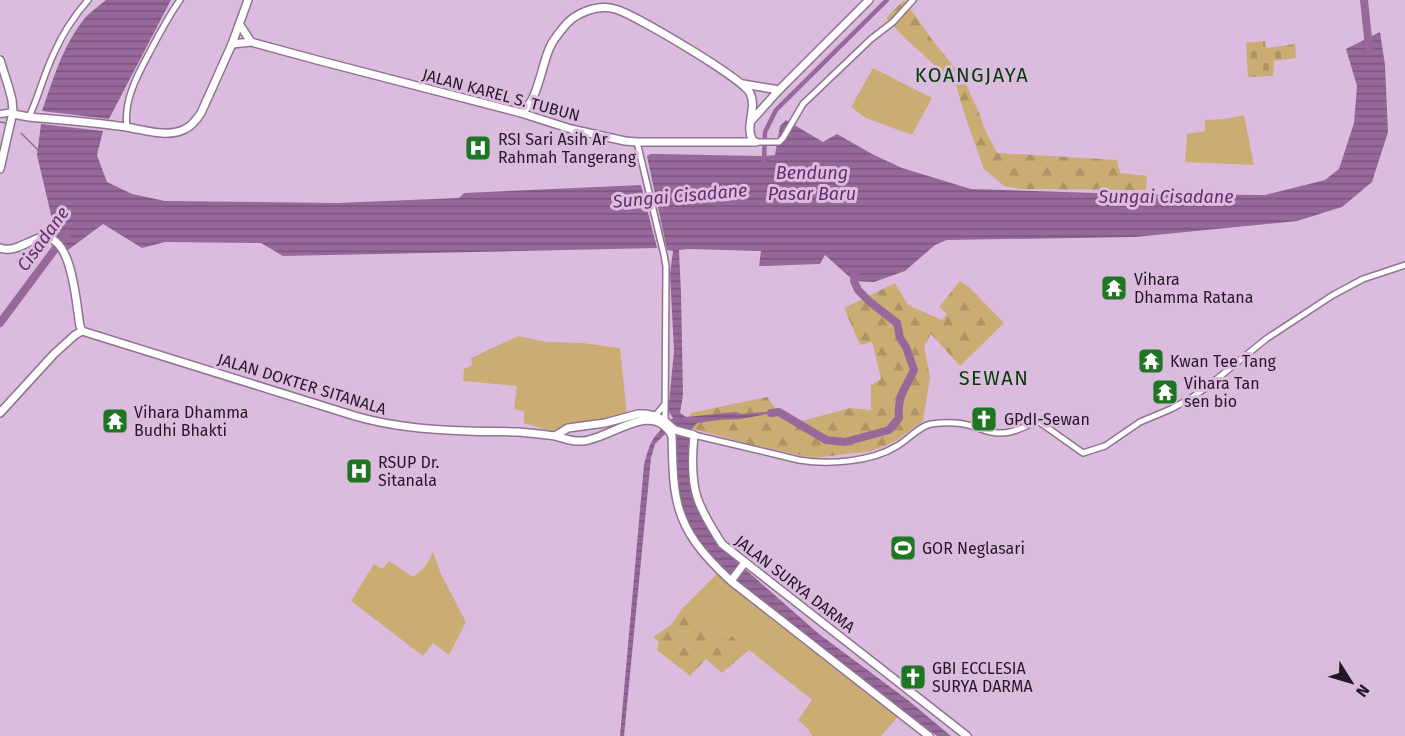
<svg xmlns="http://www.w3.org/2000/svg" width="1405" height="736" viewBox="0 0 1405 736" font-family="'Fira Sans',sans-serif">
  <defs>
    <pattern id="forest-firs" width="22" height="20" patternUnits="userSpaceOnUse" patternTransform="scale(1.5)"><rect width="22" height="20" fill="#cbad74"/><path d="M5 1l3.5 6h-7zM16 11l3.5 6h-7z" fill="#ae9464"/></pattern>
    <pattern id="cemetery-stones" width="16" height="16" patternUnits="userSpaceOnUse" patternTransform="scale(1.5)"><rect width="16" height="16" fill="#cbad74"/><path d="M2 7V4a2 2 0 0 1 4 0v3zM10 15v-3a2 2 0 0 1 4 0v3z" fill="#ae9464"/></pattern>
    <pattern id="water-rules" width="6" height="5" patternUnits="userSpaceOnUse" patternTransform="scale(1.5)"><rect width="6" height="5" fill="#96699a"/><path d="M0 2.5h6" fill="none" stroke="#7a557d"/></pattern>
  </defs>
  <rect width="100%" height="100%" fill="#dbbcde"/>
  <path fill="#cbad74" d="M 873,68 L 932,98 L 912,135 L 866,118 L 851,107 Z
    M 1244,115 L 1254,165 L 1185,162 L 1187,134 L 1205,131 L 1205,120 L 1225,119 Z
    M 518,336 L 547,342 L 582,343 L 620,348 L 627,416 L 567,427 L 553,432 L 524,423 L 524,411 L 514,409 L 517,386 L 463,381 L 464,369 L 472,365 L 471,358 Z
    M 893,537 L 916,541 L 913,559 L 890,556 Z
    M 433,552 L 441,574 L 466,622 L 449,655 L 433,643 L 423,656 L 351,601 L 374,564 L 382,569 L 389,561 L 413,577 L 425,567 Z
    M 720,571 L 823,647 L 897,708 L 903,711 L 881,736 L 812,736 L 808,729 L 798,720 L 812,700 L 729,634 L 706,629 L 682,609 Z"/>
  <path fill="url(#forest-firs)" d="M 904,0 L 934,42 L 963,78 L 980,115 L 985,130 L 997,153 L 1117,160 L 1120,173 L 1147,176 L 1146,190 L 1020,189 L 1004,186 L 984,169 L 965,116 L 956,85 L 906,39 L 886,18 Z
    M 960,281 L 969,287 L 1004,323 L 960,366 L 931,334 L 924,346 L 930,377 L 923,421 L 894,442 L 872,451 L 813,458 L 753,445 L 690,428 L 690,413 L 767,397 L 776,409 L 802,421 L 850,408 L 871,410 L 871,385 L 881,379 L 872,342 L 860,345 L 844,308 L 895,283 L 908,305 L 942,320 L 947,314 L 939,307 Z
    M 682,609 L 706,629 L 729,634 L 749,650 L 722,673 L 706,659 L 690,676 L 657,650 L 659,642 L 653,637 L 671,625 Z"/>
  <path fill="url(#cemetery-stones)" d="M 1265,41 L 1266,48 L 1295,44 L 1296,58 L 1274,61 L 1273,76 L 1248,77 L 1246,43 Z"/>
  <path fill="url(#water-rules)" d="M 106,0 L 171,0 L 109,119 L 42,111 C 53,79 63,46 84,19 C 90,12 99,6 106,0 Z
    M 1380,32 L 1385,65 L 1388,132 L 1372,182 L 1342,207 L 1297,221 L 1135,237 L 947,240 L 935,245 L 905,271 L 874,282 L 854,281 L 825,255 L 820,264 L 759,266 L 761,251 L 688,249 L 679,250 L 681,293 L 683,395 L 680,413 L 686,417 L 736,412 L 741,414 L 776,411 L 779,412 L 740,419 L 719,420 L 697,423 L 690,431 L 689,440 L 693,489 L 704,523 L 728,554 L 819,634 L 909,701 L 951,736 L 937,736 L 721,569 L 689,529 L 676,490 L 676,438 L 670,429 L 655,444 L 651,458 L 624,736 L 620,736 L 644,465 C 651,438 653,437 673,418 L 669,412 L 669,403 L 674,351 L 670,274 L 673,251 L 667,250 L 647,156 L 651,154 L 763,156 L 775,155 L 780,126 L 786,120 L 823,142 L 837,134 L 872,154 L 902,168 L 971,189 L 1130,194 L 1265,195 L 1325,180 L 1339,169 L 1354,123 L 1357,86 L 1346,49 Z
    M 41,124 L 103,131 L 97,155 L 107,182 L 132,194 L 165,201 L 337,203 L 459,198 L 464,193 L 641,185 L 657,248 L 283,256 L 261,243 L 165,242 L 142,248 L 103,224 L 68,250 L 56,236 L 37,155 Z"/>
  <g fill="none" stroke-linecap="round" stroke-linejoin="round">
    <path stroke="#96699a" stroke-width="1.5" d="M 0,122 L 7,123
      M 21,133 L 38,150"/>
    <path stroke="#96699a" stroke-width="4.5" d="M 764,162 L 765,132 L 776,110 L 887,0"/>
    <path stroke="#96699a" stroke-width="8" d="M 1364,0 L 1369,47
      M 0,323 L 67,233
      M 771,413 L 779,412 L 826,440 L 845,442 L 889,430 L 899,418 C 897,396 905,389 914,370 L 906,347 L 900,338 L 897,323 L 870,302 L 858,290 L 854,281 L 856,272"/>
    <defs>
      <path id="tertiary" d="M 29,117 C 39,96 44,73 55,51 C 63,33 75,15 88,0
        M 127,127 C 123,97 141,69 154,44 C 162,29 170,14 180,0
        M 637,142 L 664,255 L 666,266 L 665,421
        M 756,142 L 779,142 L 783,138 L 803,104 L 871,39 L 893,22 L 913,0
        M 655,416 L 665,404
        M 694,435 L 799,460 C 828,465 871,462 897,446 C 908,440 919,426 931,424 C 945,422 959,422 972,426 C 981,429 990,433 999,433 C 1012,434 1026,426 1038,421 L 1083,453 L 1105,446 L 1140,422 L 1171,409 L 1191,398 L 1207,387 L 1266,339 L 1333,295 L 1363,279 L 1405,265"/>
      <path id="secondary" d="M 0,114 L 13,112"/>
      <path id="primary" d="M 240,25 L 251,42
        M 232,44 L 251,42 L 317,60 L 521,113 L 571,129 L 625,141 L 637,142 L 756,142
        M 743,84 L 779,90
        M 521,113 C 538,102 541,66 550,47 C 553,40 558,34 563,28 C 574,13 597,4 615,9 C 634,14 742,78 750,93 C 758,109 743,128 754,142
        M 752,120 L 779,90 L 869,0
        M 0,248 C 14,253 26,242 39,238 C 73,229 76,306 80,326 L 82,331
        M 82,331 L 355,416 C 392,427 429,430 468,431 C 485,432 502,431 518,432 C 530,433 543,434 555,436 C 564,438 572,442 582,441 C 609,440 653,398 672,436 C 673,456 672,476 676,496 C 682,532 705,557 731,581 L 929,736
        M 0,413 L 54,354 L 75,335 L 82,331
        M 555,436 L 568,428 L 605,423 L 638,414 L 645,414 L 655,416 L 665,421 L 675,430 L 694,435 C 692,455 691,478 697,497 C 702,513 713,530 722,544 L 967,736
        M 731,581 L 743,565"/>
      <path id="trunk" d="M 0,60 L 8,85 L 12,100 L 13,112 L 0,169
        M 13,114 L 29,117 C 61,120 94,122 126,127 C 144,130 168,138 185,129 C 192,126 197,119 201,113 L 232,44 L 248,0"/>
    </defs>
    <use href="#tertiary" stroke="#907392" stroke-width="8"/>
    <use href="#secondary" stroke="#907392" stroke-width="9"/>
    <use href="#primary" stroke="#907392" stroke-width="10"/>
    <use href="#trunk" stroke="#907392" stroke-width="10"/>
    <use href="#tertiary" stroke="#fff" stroke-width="5"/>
    <use href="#secondary" stroke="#fff" stroke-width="6"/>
    <use href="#primary" stroke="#fff" stroke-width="7"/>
    <use href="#trunk" stroke="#fff" stroke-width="7"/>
  </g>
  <defs>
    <symbol id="hospital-square" viewBox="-11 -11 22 22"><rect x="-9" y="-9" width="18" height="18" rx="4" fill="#1e7522" stroke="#dbbcde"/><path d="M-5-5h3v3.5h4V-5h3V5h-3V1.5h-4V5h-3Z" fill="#fff"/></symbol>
    <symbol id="temple-square" viewBox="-11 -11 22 22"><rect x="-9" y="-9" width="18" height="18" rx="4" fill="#1e7522" stroke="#dbbcde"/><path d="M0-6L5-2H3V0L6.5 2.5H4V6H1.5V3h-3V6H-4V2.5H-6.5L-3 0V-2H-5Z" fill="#fff"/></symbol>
    <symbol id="church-square" viewBox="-11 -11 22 22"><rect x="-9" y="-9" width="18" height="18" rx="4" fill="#1e7522" stroke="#dbbcde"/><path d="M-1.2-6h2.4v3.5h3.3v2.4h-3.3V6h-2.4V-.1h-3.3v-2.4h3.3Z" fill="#fff"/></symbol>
    <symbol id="stadium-square" viewBox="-11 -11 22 22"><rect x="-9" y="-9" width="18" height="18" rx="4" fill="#1e7522" stroke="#dbbcde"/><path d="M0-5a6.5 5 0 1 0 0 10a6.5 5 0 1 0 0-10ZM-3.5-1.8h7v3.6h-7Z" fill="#fff"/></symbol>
  </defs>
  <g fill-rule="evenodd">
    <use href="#hospital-square" x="463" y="133" width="30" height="30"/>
    <use href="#temple-square" x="1099" y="273" width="30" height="30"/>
    <use href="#temple-square" x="1136" y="346" width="30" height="30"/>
    <use href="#temple-square" x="1150" y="377" width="30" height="30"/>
    <use href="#church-square" x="969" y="404" width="30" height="30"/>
    <use href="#temple-square" x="100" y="406" width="30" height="30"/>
    <use href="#hospital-square" x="344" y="456" width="30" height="30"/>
    <use href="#stadium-square" x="888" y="533" width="30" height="30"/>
    <use href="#church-square" x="898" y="662" width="30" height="30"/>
  </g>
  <g text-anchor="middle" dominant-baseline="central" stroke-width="6" stroke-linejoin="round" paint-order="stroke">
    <g font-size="16" fill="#231824" stroke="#dbbcde">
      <text transform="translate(501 95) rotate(15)">JALAN KAREL S. TUBUN</text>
      <text transform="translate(302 384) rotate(17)">JALAN DOKTER SITANALA</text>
      <text transform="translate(795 584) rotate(38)">JALAN SURYA DARMA</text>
    </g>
    <g font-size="16" fill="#231824" stroke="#dbbcde" text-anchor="start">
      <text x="498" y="139">RSI Sari Asih Ar<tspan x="498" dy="18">Rahmah Tangerang</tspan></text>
      <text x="1134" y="279">Vihara<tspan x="1134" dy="18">Dhamma Ratana</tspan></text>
      <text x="1170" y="361">Kwan Tee Tang</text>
      <text x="1184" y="383">Vihara Tan<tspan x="1184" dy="18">sen bio</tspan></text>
      <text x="134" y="412">Vihara Dhamma<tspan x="134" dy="18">Budhi Bhakti</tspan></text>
      <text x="1004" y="419">GPdI-Sewan</text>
      <text x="378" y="462">RSUP Dr.<tspan x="378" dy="18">Sitanala</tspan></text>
      <text x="922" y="548">GOR Neglasari</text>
      <text x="932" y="668">GBI ECCLESIA<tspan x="932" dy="18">SURYA DARMA</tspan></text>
    </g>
    <g font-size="18" font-style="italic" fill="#652c6b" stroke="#dbbcde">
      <text x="812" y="173">Bendung<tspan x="812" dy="21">Pasar Baru</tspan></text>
      <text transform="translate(680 196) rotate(-5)">Sungai Cisadane</text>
      <text x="1166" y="197">Sungai Cisadane</text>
      <text transform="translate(43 239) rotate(-54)">Cisadane</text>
    </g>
    <g font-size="20" letter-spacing="1.5" fill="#013c06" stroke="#dbbcde">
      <text x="972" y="75">KOANGJAYA</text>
      <text x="994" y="378">SEWAN</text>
    </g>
  </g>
  <g transform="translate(1351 682) rotate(127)" stroke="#dbbcde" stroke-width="4.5" paint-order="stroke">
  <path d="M0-4.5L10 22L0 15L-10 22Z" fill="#231824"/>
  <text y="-9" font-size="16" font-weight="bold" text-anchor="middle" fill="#231824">N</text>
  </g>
</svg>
